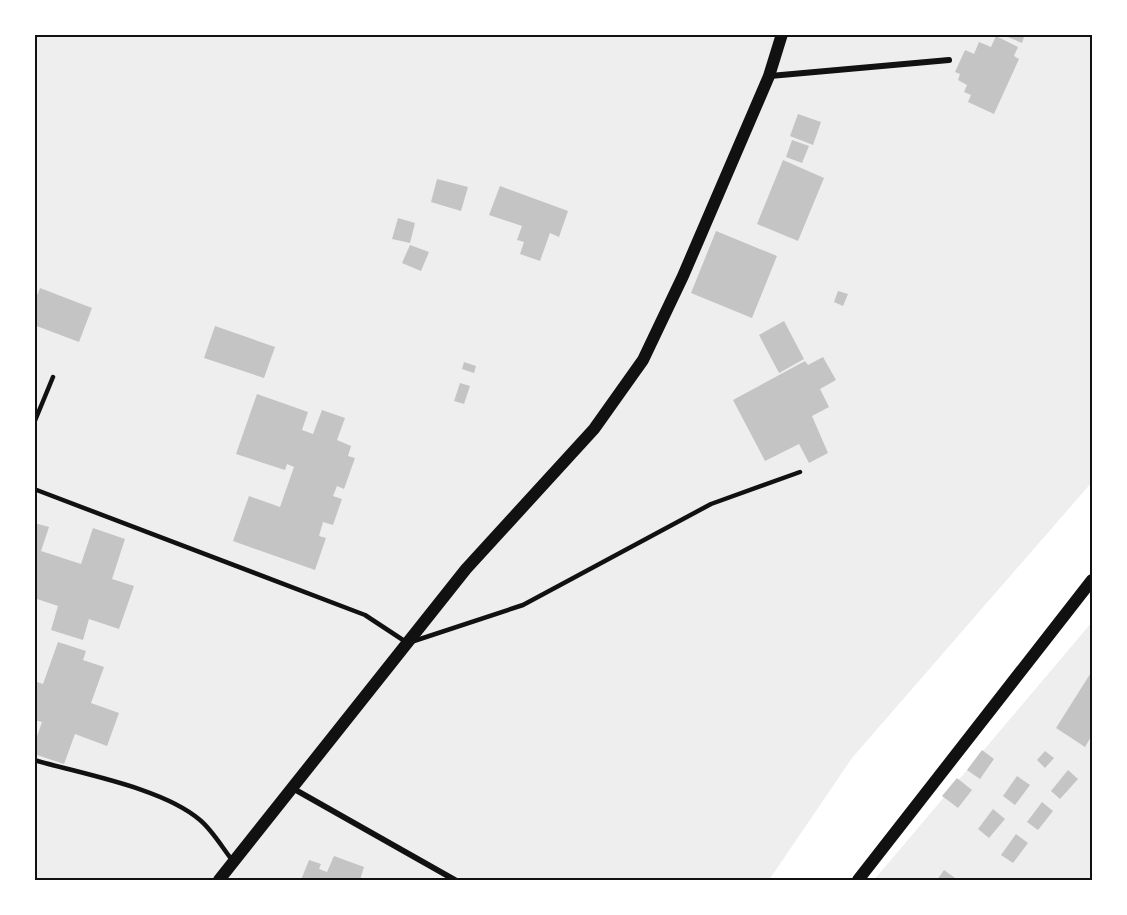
<svg xmlns="http://www.w3.org/2000/svg" width="1127" height="915" viewBox="0 0 1127 915" font-family="Lato,sans-serif">
  <rect width="100%" height="100%" fill="#fff"/>
  <path fill="#eee" d="M 34,35 L 1092,35 L 1092,482 L 852,758 L 769,880 L 35,880 Z
    M 1092,622 L 1092,880 L 874,880 Z"/>
  <path fill="#c4c4c4" d="M 1001,34 L 1025,34 L 1022,43 Z
    M 996,36 L 1018,47 L 1014,56 L 1019,59 L 994,114 L 968,102 L 971,95 L 964,92 L 967,85 L 958,80 L 960,74 L 955,72 L 965,50 L 974,54 L 979,42 L 991,47 Z
    M 798,114 L 821,122 L 813,145 L 790,136 Z
    M 792,140 L 809,146 L 802,163 L 786,157 Z
    M 783,160 L 824,178 L 798,241 L 757,224 Z
    M 437,179 L 468,187 L 461,211 L 431,202 Z
    M 500,186 L 568,211 L 559,237 L 550,233 L 540,261 L 520,254 L 524,242 L 517,240 L 522,226 L 489,215 Z
    M 398,218 L 415,223 L 410,243 L 392,239 Z
    M 716,231 L 777,256 L 752,318 L 691,293 Z
    M 410,245 L 429,252 L 421,271 L 402,263 Z
    M 40,288 L 92,308 L 79,342 L 34,325 L 34,303 Z
    M 838,291 L 848,294 L 843,306 L 834,302 Z
    M 784,321 L 804,359 L 779,373 L 759,335 Z
    M 215,326 L 275,347 L 264,378 L 204,358 Z
    M 823,357 L 836,380 L 820,389 L 829,407 L 812,416 L 828,453 L 809,463 L 799,444 L 765,461 L 733,400 L 805,361 L 808,365 Z
    M 464,362 L 476,366 L 474,373 L 462,369 Z
    M 460,383 L 470,386 L 464,404 L 454,401 Z
    M 257,394 L 308,412 L 302,430 L 313,434 L 322,410 L 345,418 L 337,440 L 351,446 L 348,456 L 355,458 L 344,489 L 337,486 L 333,496 L 342,499 L 333,525 L 323,522 L 319,536 L 326,538 L 315,570 L 233,541 L 249,496 L 280,507 L 294,467 L 287,464 L 285,470 L 236,454 Z
    M 34,523 L 49,527 L 41,551 L 81,564 L 93,528 L 125,539 L 112,579 L 134,586 L 119,629 L 89,619 L 83,640 L 51,630 L 58,606 L 34,598 Z
    M 58,642 L 86,651 L 83,660 L 104,667 L 91,703 L 119,713 L 107,746 L 75,734 L 64,764 L 34,754 L 34,745 L 42,722 L 34,720 L 34,681 L 43,684 Z
    M 1092,671 L 1092,735 L 1085,747 L 1056,728 Z
    M 982,750 L 994,759 L 980,779 L 967,770 Z
    M 1045,751 L 1054,758 L 1045,768 L 1037,760 Z
    M 1068,770 L 1078,779 L 1060,799 L 1051,791 Z
    M 1017,776 L 1030,785 L 1015,805 L 1003,796 Z
    M 957,778 L 972,790 L 958,808 L 942,796 Z
    M 1042,802 L 1053,811 L 1038,830 L 1027,822 Z
    M 993,809 L 1005,819 L 989,838 L 978,829 Z
    M 1016,834 L 1028,843 L 1013,863 L 1001,855 Z
    M 334,856 L 364,867 L 360,880 L 301,880 L 309,860 L 321,864 L 319,869 L 327,872 Z
    M 944,870 L 955,878 L 953,880 L 937,880 Z"/>
  <g fill="none" stroke-linecap="round" stroke-linejoin="round">
    <path stroke="#111" stroke-width="4.5" d="M 34,423 L 53,377
      M 34,489 L 365,615 L 406,642
      M 414,641 L 523,605 L 711,504 L 800,472
      M 34,760 C 82,774 163,788 200,820 C 212,830 222,847 232,860"/>
    <path stroke="#111" stroke-width="6" d="M 770,76 L 949,60
      M 294,789 L 455,880"/>
    <path stroke="#111" stroke-width="12" d="M 219,880 L 466,569 L 594,429 L 643,360 L 683,276 L 769,76 L 782,34
      M 858,880 L 1092,580"/>
  </g>
  <rect width="1127" height="915" fill="none" stroke="#ffffff" stroke-width="72"/>
  <rect x="36" y="36" width="1055" height="843" fill="none" stroke="#111" stroke-width="2"/>
</svg>
